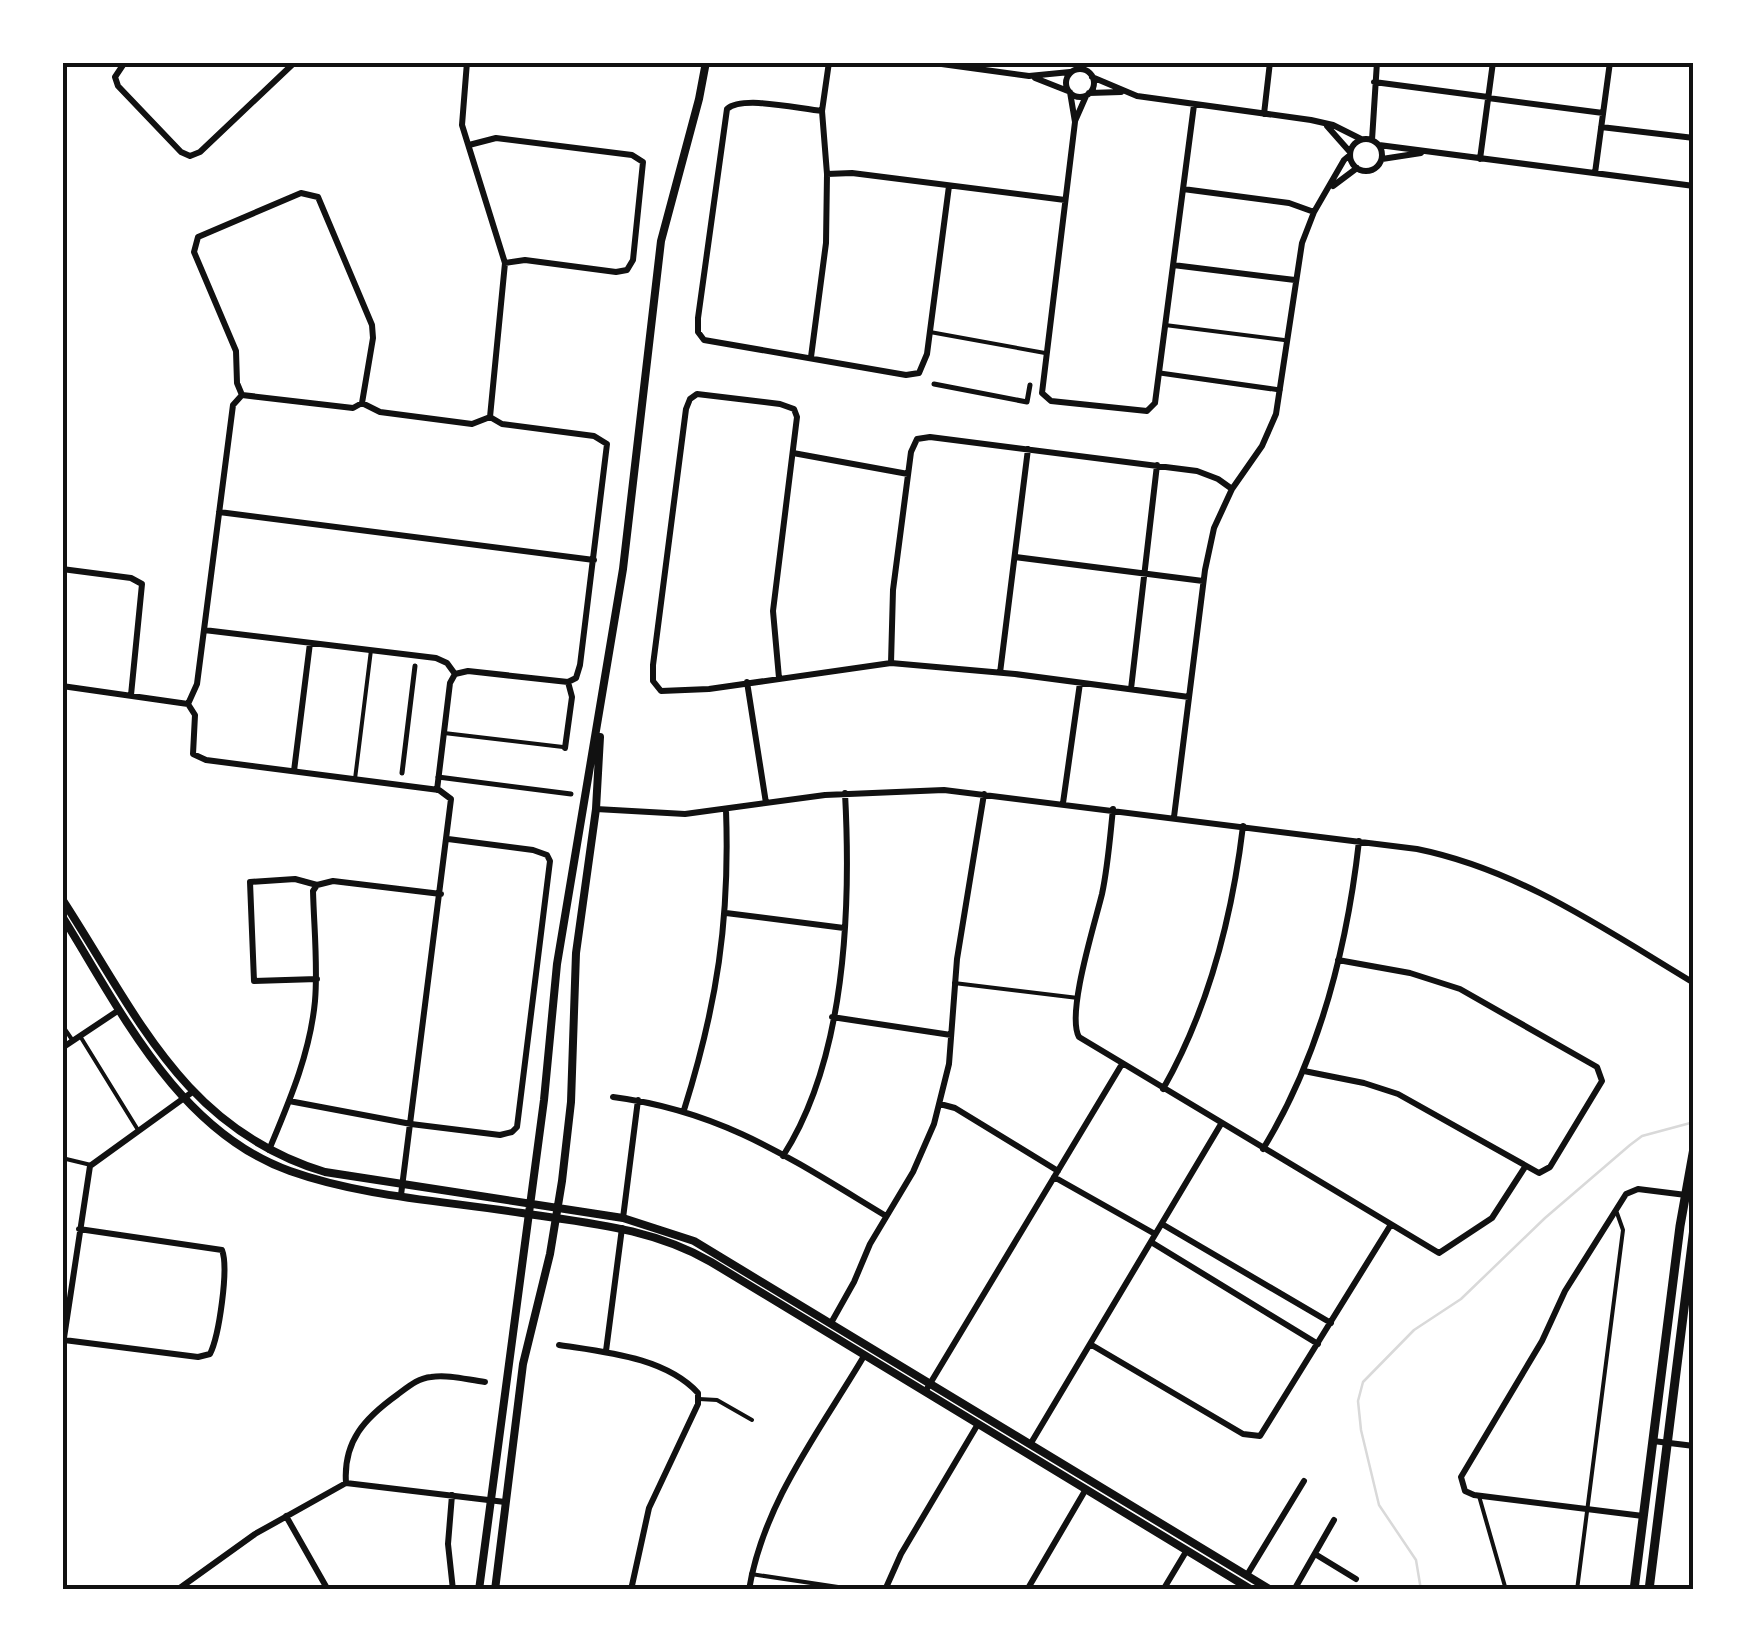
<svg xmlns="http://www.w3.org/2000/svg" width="1756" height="1652" viewBox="0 0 1756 1652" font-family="Mulish,sans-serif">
  <rect width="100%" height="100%" fill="#fff"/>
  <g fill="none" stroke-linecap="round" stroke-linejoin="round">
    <path stroke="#d9d9d9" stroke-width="2.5" d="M 1421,1590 L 1416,1560 L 1379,1505 L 1361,1430 L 1358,1401 L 1363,1382 L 1414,1330 L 1461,1299 L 1545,1218 L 1630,1145 L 1642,1136 L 1694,1122"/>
    <path stroke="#111" stroke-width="4" d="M 1165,325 L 1284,340
      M 930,332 L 1045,353
      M 444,733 L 563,747
      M 355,779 L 371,650
      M 954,983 L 1078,998
      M 62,1025 L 73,1041
      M 80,1036 L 138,1130
      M 62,1158 L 91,1165
      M 699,1399 L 717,1400 L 752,1420
      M 1479,1496 L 1506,1590
      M 751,1574 L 858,1590
      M 1577,1590 L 1623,1230 L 1617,1213"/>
    <path stroke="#111" stroke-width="5" d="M 1160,373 L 1280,390
      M 934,384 L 1027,402 L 1030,385
      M 402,773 L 415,666
      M 438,777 L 571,794"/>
    <path stroke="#111" stroke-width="6" d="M 125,62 L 115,77 L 118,86 L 181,152 L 190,156 L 200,152 L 295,62
      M 467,62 L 462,125 L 505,263 L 490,417
      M 829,62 L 822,111 L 827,174 L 852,173 L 1065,200
      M 927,62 L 1029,76 L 1070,72
      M1066 83a14 14 0 1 1 28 0a14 14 0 1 1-28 0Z
      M 1092,77 L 1137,96 L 1311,120 L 1333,125 L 1361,139
      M 1035,78 L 1068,91
      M 1374,82 L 1488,97
      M 1070,92 L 1075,122 L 1042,393 L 1051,401 L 1147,411 L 1155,403 L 1194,105
      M 1089,93 L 1121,92
      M 1488,98 L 1603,113
      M 822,111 C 799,109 743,95 727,109 L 698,318 L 698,332 L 704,340 L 906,375 L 919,373 L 927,354 L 949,186
      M 1264,114 L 1270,62
      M 1075,121 L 1086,96
      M 1327,126 L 1350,152
      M 1601,127 L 1694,138
      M1350 155a16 16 0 1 1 32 0a16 16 0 1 1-32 0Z
      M 1372,140 L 1377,62
      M 469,145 L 496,138 L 632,155 L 643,162 L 633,260 L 627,270 L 616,272 L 525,260 L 505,263
      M 1379,145 L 1694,186
      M 1382,159 L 1421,153
      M 1480,159 L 1493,62
      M 1595,173 L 1610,62
      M 1333,186 L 1357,168
      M 1183,189 L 1289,203 L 1314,212
      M 1173,265 L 1295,280
      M 811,357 L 826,243 L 827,174
      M 242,395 L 353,408 L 362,403 L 380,412 L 472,424 L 490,417
      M 362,403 L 373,338 L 372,325 L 318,197 L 301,193 L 198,237 L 194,252 L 236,351 L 237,383 L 242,395 L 233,405 L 197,684 L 188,704 L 195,715 L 193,754 L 206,760 L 439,790 L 451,799 L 401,1195
      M 490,417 L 502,424 L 594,436 L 607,444 L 580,665 L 576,678 L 568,682
      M 793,453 L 908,474
      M 219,512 L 594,560
      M 1015,557 L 1203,581
      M 62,569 L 131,578 L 142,584 L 131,695
      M 204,630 L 436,658 L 447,663 L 455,674 L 468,671 L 568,682
      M 891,663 L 893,590 L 911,452 L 917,439 L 930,437 L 1197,471 L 1218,479 L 1232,489
      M 1000,673 L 1028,449
      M 779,678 L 773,611 L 797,417 L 794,409 L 780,404 L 697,394 L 690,399 L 686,409 L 653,665 L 653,681 L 661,691 L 709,689 L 891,663 L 1015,674 L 1189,697
      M 747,682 L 766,803
      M 62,686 L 188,704
      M 1131,689 L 1157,465
      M 565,748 L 572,697 L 568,682
      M 294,771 L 310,643
      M 437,790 L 450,683 L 455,674
      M 1063,803 L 1080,683
      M 596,809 L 685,814 L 825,795 L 944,790 L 1417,849 C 1520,870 1604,929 1694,983
      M 1113,809 C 1110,837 1108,866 1102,894 C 1095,923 1066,1014 1079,1037 L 1439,1253 L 1492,1218 L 1525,1167
      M 1174,817 L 1205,570 L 1214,528 L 1232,489 L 1262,446 L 1276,414 L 1302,243 L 1314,212 L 1344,160 L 1350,155
      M 726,913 L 844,928
      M 317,979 L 254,981 L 250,882 L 295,879 L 317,885 L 333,881 L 441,894
      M 832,1017 L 951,1035
      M 62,1048 L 119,1010
      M 1304,1071 L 1364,1083 L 1398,1094 L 1539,1173 L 1550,1167 L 1602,1081 L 1597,1067 L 1460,989 L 1410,973 L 1338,960
      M 1163,1089 C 1209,1008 1232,918 1243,826
      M 613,1097 C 723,1111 793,1160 886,1216
      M 289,1101 L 411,1124 L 500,1135 L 512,1132 L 517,1127 L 550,861 L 547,855 L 533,850 L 448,839
      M 940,1104 L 955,1108 L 1058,1171
      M 684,1110 C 717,1005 730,920 726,810
      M 1263,1149 C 1320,1056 1347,948 1359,841
      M 269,1150 C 289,1102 310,1054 315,1001 C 318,965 314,928 313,891 L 317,885
      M 783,1156 C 846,1058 851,906 845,793
      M 1054,1177 L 1155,1234
      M 623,1218 L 638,1100
      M 1162,1224 L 1331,1323
      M 1151,1242 L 1318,1344
      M 831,1323 L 854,1282 L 870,1244 L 913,1172 L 934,1124 L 949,1064 L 957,959 L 984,794
      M 64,1340 L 198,1357 L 210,1354 C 219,1336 229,1268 222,1250 L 79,1229
      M 1090,1344 L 1243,1434 L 1260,1436 L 1390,1226
      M 559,1345 C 604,1352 665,1357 698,1393 L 698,1404 L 649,1508 L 631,1590
      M 62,1351 L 90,1166 L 191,1093
      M 606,1351 L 622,1228
      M 925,1392 L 1122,1064
      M 1653,1441 L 1694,1446
      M 1031,1443 L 1221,1124
      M 346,1483 C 343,1441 365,1418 397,1395 C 408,1387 418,1378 431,1377 C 449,1374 468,1380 485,1382
      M 452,1495 L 448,1544 L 453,1590
      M 286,1516 L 328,1590
      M 1643,1516 L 1474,1495 L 1465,1491 L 1461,1477 L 1542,1341 L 1565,1291 L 1626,1194 L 1638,1189 L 1686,1195
      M 1315,1554 L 1356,1579
      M 1247,1575 L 1304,1481
      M 177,1590 L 255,1534 L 346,1483 L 505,1502
      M 749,1590 C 763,1503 821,1429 864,1356
      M 885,1590 L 901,1554 L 978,1424
      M 1027,1590 L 1086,1489
      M 1163,1590 L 1187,1550
      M 1294,1590 L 1334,1520"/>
    <path stroke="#111" stroke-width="8" d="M 62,899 C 137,1014 183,1129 325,1172 L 623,1218 L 694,1241 L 1271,1590
      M 62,916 C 121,1011 178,1131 290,1171 C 363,1197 445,1201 522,1213 C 588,1223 652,1228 711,1262 L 1252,1590
      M 479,1590 L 544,1100 L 557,964 L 623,569 L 661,241 L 699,99 L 706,62
      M 495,1590 L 523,1364 L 550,1254 L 562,1181 L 571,1102 L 576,953 L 596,809 L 600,737"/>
    <path stroke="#111" stroke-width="9" d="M 1634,1590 L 1680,1226 L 1694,1148
      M 1649,1590 L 1694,1228"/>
  </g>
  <rect width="1756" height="1652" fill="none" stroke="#ffffff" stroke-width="130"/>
  <rect x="65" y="65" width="1626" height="1522" fill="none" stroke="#111" stroke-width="4"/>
</svg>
